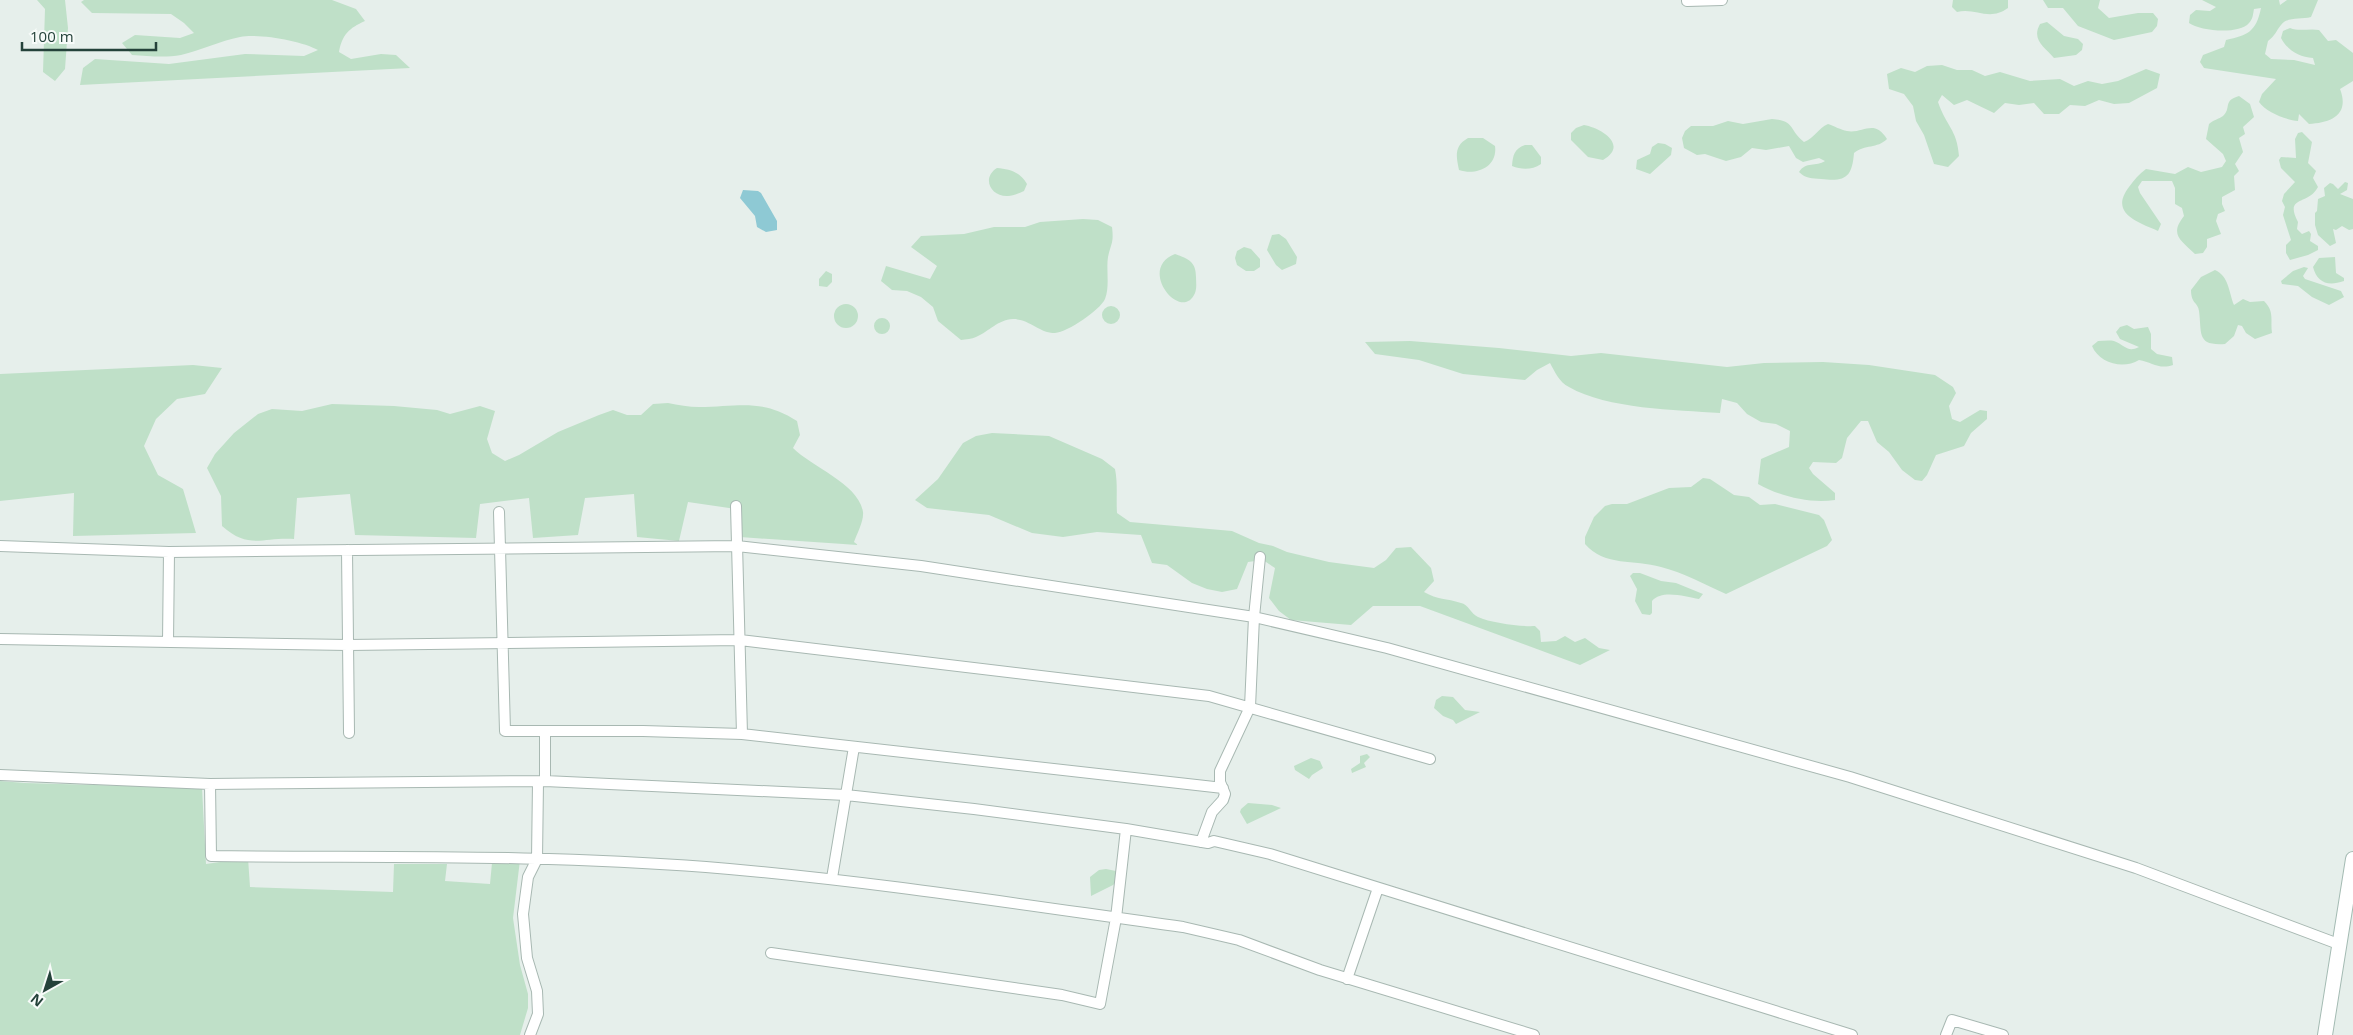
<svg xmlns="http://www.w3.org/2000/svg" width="2353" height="1035" viewBox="0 0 2353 1035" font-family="'Open Sans',sans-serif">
  <rect width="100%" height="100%" fill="#e6efeb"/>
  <path fill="#bfe0c8" d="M 37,0 L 65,0 L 68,28 L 65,69 L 55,81 L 43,72 L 45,9 Z
    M 84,0 L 332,0 L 356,9 L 365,21 C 349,28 342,35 339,52 L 351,59 L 381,54 L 396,55 L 410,68 L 80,85 L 83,68 L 95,59 L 169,64 L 245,54 L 304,56 L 318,50 C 302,41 259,33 240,37 C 220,41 201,50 181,55 C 165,58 148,56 132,55 L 122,43 L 135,35 L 180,38 L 194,33 L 184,23 L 171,14 L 92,13 L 81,2 Z
    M 1953,0 L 2008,0 L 2008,8 C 1989,22 1975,7 1957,12 L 1952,7 Z
    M 2043,0 L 2100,0 L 2098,8 L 2109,18 L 2138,13 L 2153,13 L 2158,19 L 2157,26 L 2152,32 L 2114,40 L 2078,26 L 2063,8 L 2048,8 Z
    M 2202,0 L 2279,0 L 2280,5 L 2287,0 L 2318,0 L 2311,17 C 2301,20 2288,16 2281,25 C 2276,31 2275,36 2268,41 L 2265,54 L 2271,59 L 2294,60 L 2315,65 L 2313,58 C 2299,57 2288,51 2281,38 L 2283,31 L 2290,28 C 2300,32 2309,28 2319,30 L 2328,41 L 2336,40 L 2353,53 L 2353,81 L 2340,89 C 2350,115 2331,123 2309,124 L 2299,114 L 2298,121 C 2286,120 2266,112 2259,102 L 2262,94 L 2276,79 L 2204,68 L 2200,62 L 2203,55 L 2224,47 L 2226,40 C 2248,35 2256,32 2261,8 L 2254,9 C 2253,14 2253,19 2249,23 C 2239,35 2200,31 2189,23 L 2190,15 L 2196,10 L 2210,11 L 2216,7 Z
    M 2047,22 L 2064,36 L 2078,39 L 2083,44 L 2082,50 L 2076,55 L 2054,58 C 2045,47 2031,40 2040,24 Z
    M 1942,65 L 1957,70 L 1972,70 L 1985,76 L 2000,72 L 2030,81 L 2060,79 L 2074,86 L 2088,81 L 2102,84 L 2118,81 L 2146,69 L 2160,74 L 2157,88 L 2129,103 L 2114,104 L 2099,100 L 2085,106 L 2070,105 L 2059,114 L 2044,114 L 2034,103 L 2019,105 L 2005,103 L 1994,113 L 1967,100 L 1954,105 L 1942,95 L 1938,102 C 1946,126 1957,129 1959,156 L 1948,167 L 1934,164 L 1924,135 L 1916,121 L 1913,106 L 1904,94 L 1889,89 L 1887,74 L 1901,68 L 1915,72 L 1927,66 Z
    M 2239,96 L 2250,104 L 2254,117 L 2243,127 L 2245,134 L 2239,138 L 2243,152 L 2235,164 L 2239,171 L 2234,176 L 2235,190 L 2222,197 L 2222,204 L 2225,211 L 2218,214 L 2216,221 L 2221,234 L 2207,239 L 2207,247 L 2203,253 L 2195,254 C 2181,240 2169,235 2184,216 L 2182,208 L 2175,204 L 2175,188 L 2172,181 L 2142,181 L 2138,187 L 2140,193 L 2161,224 L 2158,231 C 2137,222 2109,213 2129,187 C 2134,180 2139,174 2146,169 L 2175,174 L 2188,167 L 2201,172 L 2222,167 L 2226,161 L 2223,154 L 2206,139 L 2209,124 C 2213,120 2219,119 2223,116 C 2232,108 2222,101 2239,96 Z
    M 1772,119 C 1796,121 1788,129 1804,142 C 1815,138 1818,128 1828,124 C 1834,126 1841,130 1847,131 C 1863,134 1874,118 1887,139 C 1877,149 1865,144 1854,153 C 1852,177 1846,182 1821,179 C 1812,178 1806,179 1799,172 C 1806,161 1816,167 1825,161 L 1819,158 L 1803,162 L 1796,158 L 1789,146 L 1766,150 L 1752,148 L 1741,157 L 1726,161 L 1705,154 L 1697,155 L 1684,148 L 1682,138 L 1685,131 L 1691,126 L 1713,126 L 1728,121 L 1743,124 Z
    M 1584,125 C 1601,128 1629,145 1603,160 L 1588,157 L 1571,140 L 1571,133 L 1576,128 Z
    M 2302,132 L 2312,142 L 2308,163 L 2316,171 L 2313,178 L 2318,187 C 2308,206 2284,195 2298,222 L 2297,229 L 2302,234 L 2309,231 L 2311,234 L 2310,241 L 2318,246 L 2318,250 L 2308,255 L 2290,260 L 2286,253 L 2286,245 L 2291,240 L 2283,215 L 2285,207 L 2282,201 L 2284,194 L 2295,182 L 2281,168 L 2279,160 L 2281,157 L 2296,158 L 2295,139 L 2298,133 Z
    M 1468,138 L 1483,138 L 1495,146 C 1498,167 1476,176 1459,170 C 1456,156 1454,146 1468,138 Z
    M 1658,143 L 1665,144 L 1672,148 L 1671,155 L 1650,174 L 1636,169 L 1637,160 L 1650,154 L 1652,147 Z
    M 1525,145 L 1532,145 L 1541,157 L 1541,164 C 1532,170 1522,170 1512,166 C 1513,155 1514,149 1525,145 Z
    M 997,168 C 1010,169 1020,172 1027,184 L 1024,191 C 1019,193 1013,196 1008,196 C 991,197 981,178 997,168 Z
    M 2345,182 L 2348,183 L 2347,190 L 2340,194 L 2353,199 L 2353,229 L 2349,230 L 2342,226 L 2336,230 L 2333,229 L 2336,243 L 2330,246 L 2318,235 L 2315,225 L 2315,213 L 2317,211 L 2318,199 L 2325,196 L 2324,188 L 2330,183 L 2333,184 L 2338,189 Z
    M 1083,219 L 1098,220 L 1112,227 C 1114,243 1111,243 1108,257 C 1106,269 1110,287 1105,299 C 1100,310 1068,332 1055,333 C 1039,333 1030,319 1013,319 C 997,320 990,331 976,337 C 972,339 966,339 961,340 L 938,321 L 933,307 L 921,297 L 907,291 L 892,290 L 881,281 L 886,266 L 930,279 L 937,266 L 911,247 L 921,236 L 964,234 L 994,227 L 1025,227 L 1040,222 Z
    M 1279,234 L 1286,239 L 1297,257 L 1296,264 L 1282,270 L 1276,265 L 1267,250 L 1272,235 Z
    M 1244,247 L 1251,249 L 1260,259 L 1260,267 L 1254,271 L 1246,271 L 1237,265 L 1235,258 L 1237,251 Z
    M 1175,254 C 1189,259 1196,262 1196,277 C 1196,282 1197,288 1195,293 C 1182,324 1136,269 1175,254 Z
    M 2335,257 L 2336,273 L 2344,278 L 2344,281 C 2327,287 2317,282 2313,267 L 2319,258 Z
    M 2304,267 L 2308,268 L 2303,276 L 2305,279 L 2341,291 L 2344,297 L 2329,305 L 2312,297 L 2298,286 L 2282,284 L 2281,281 L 2293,271 Z
    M 2215,270 C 2229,276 2229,293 2234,305 L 2243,299 L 2250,302 L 2264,301 C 2275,312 2270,320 2272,333 L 2255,339 L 2246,333 L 2242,326 L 2238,325 L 2234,336 L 2225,344 C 2196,346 2202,333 2199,311 C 2198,302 2191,304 2191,290 L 2201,277 Z
    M 826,271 L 832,274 L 832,282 L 827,287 L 819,286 L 819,279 Z
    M834 316a12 12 0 1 1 24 0a12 12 0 1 1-24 0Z
    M1102 315a9 9 0 1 1 18 0a9 9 0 1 1-18 0Z
    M874 326a8 8 0 1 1 16 0a8 8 0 1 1-16 0Z
    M 2127,325 L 2134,329 L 2148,327 L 2151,334 L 2151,349 L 2157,354 L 2172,357 L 2173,365 C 2159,370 2152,362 2139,360 C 2123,370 2099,363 2092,346 L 2098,341 C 2103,341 2109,340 2114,341 C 2125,345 2127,353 2139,347 L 2120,339 L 2116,332 L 2120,327 Z
    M 1410,341 L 1499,348 L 1571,356 L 1601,353 L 1727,367 L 1764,363 L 1823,362 L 1869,365 L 1935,375 L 1953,387 L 1956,393 L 1949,406 L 1952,419 L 1960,422 L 1980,410 L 1987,411 L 1987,419 L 1971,433 L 1964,446 L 1936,455 L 1927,475 L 1922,481 L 1915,480 L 1902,470 L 1889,452 L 1877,442 L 1868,421 L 1861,421 L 1847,438 L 1842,458 L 1836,463 L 1813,462 L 1809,468 L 1813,474 L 1835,493 L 1835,500 C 1810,504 1779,496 1758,484 L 1761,459 L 1789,447 L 1790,431 L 1776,424 L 1761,422 L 1747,414 L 1737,403 L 1722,399 L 1720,413 C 1676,410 1607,409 1569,387 C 1559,382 1555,372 1550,363 L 1537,370 L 1525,380 L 1463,374 L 1419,360 L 1375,354 L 1365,342 Z
    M 193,365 L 222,368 L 205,394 L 177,399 L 156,419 L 144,446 L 158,475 L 183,489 L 196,533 L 73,536 L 74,493 L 0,501 L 0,374 Z
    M 668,403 C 678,405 689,407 699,407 C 738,407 762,398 797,421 L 800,435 L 793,448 C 812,467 859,484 863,512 C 864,521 857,534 854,542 L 858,545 L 740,537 L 736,509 L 688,502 L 679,541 L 637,537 L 634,494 L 585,498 L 578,535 L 533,538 L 529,498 L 480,504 L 476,538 L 355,535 L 350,494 L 297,498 L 294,539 C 262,537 249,550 222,526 L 221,496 L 207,468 L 215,454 L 234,433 L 258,414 L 272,409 L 302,411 L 332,404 L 394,406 L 437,410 L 450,414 L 480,406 L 495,411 L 487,439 L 492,453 L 505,461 L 519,455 L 558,432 L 599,415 L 613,410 L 627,415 L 641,415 L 653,404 Z
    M 992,433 L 1049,436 L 1102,459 L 1115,469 C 1118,484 1116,498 1117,513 L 1130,522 L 1232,531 L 1259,543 L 1273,546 L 1287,552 L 1329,562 L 1374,568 L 1386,560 L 1396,548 L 1411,547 L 1431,568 L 1434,581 L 1424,592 C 1438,600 1446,598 1461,603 C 1468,604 1471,614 1478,617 C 1491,623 1522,627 1535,626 L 1540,631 L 1541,642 L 1556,641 L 1565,636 L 1575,642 L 1585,638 L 1599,648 L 1610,650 L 1580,665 L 1420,606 L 1373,606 L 1351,625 L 1291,620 L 1279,611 L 1269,598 L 1275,568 L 1263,560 L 1248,562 L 1237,589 L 1222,592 L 1207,589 L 1192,583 L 1167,565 L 1152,563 L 1141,535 L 1097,532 L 1063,537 L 1032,533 L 989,515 L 927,508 L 915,500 L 938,479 L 963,443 L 976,436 Z
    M 1703,478 L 1710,479 L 1734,495 L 1749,497 L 1760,505 L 1775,504 L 1819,515 L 1824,520 L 1832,540 L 1827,546 L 1726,594 C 1704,584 1684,573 1661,567 C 1634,559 1605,567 1585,544 L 1585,537 L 1594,517 L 1605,506 L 1612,504 L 1627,504 L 1669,488 L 1691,487 Z
    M 1633,573 L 1640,573 L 1661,581 L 1676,583 L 1703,594 L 1699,599 C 1686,597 1662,589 1652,601 L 1652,613 L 1650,615 L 1642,614 L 1635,601 L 1637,589 L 1630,576 Z
    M 1442,696 L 1453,697 L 1465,710 L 1480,712 L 1456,724 L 1453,720 L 1443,716 L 1434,708 L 1436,700 Z
    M 1367,754 L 1370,757 L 1364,763 L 1366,767 L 1352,773 L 1351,769 L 1360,763 L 1360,756 Z
    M 1311,758 L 1320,761 L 1323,768 L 1312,775 L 1309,779 L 1295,770 L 1294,766 Z
    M 0,781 L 25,783 L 202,788 L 206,864 L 248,858 L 250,887 L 393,892 L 394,864 L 447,864 L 445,881 L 490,884 L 492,863 L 520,860 L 513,918 L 520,965 L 528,994 L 528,1008 L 520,1035 L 0,1035 Z
    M 1248,803 L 1272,805 L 1281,808 L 1247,824 L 1240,812 L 1241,809 Z
    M 1106,869 L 1116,871 L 1118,880 L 1113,885 L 1091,896 L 1090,877 L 1099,870 Z"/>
  <path fill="#8ec9d4" d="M 743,190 L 758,191 L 761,193 L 777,221 L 777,230 L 766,232 L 757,227 L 755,216 L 740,198 Z"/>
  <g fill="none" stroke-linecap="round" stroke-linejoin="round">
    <defs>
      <path id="minor" d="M 1687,1 L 1722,0
        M 736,506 L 742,734
        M 499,512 L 505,731 L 643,731 L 742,734 L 1223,788
        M 0,546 L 169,552 L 737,546 L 921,566 L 1254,617 L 1387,648 L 1850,777 L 2136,868 L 2341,945
        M 347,550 L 349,733
        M 0,639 L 348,645 L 740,640 L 1209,696 L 1430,759
        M 168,642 L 169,552
        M 0,775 L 210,784 L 545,781 L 846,795 L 974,809 L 1126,829 L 1208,843 L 1214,841 L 1270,854 L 1852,1035
        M 545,781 L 545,731
        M 210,784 L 211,856 C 376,858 542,854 706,867 C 866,880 1024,905 1183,927 L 1239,940 L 1320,970 L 1534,1035
        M 1201,842 L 1212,812 L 1223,800 L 1225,794 L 1220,782 L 1220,771 L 1250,707 L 1254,617 L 1260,557
        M 832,878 L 854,747
        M 771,953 L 1062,995 L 1100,1004 L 1116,918 L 1126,829
        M 1347,979 L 1378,888
        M 530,1035 L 538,1014 L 537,991 L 527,958 L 523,914 L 528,877 L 537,859 L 538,782
        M 1946,1035 L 1952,1020 L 2003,1035"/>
      <path id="secondary" d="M 2325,1035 L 2353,859"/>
    </defs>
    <use href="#minor" stroke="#a8b8b2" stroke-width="12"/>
    <use href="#secondary" stroke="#a4bbb3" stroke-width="16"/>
    <use href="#minor" stroke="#fff" stroke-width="10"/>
    <use href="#secondary" stroke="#fff" stroke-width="14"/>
  </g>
  <g transform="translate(45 990) rotate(219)" stroke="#f7fbf9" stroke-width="4" paint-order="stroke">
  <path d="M0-4L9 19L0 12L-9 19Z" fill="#24423a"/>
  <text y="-8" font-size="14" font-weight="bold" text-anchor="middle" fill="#24423a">N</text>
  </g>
  <path d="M22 42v8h134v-8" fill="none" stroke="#24423a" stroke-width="2.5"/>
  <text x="30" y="42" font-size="15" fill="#24423a" stroke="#f7fbf9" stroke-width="4" paint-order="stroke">100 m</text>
</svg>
